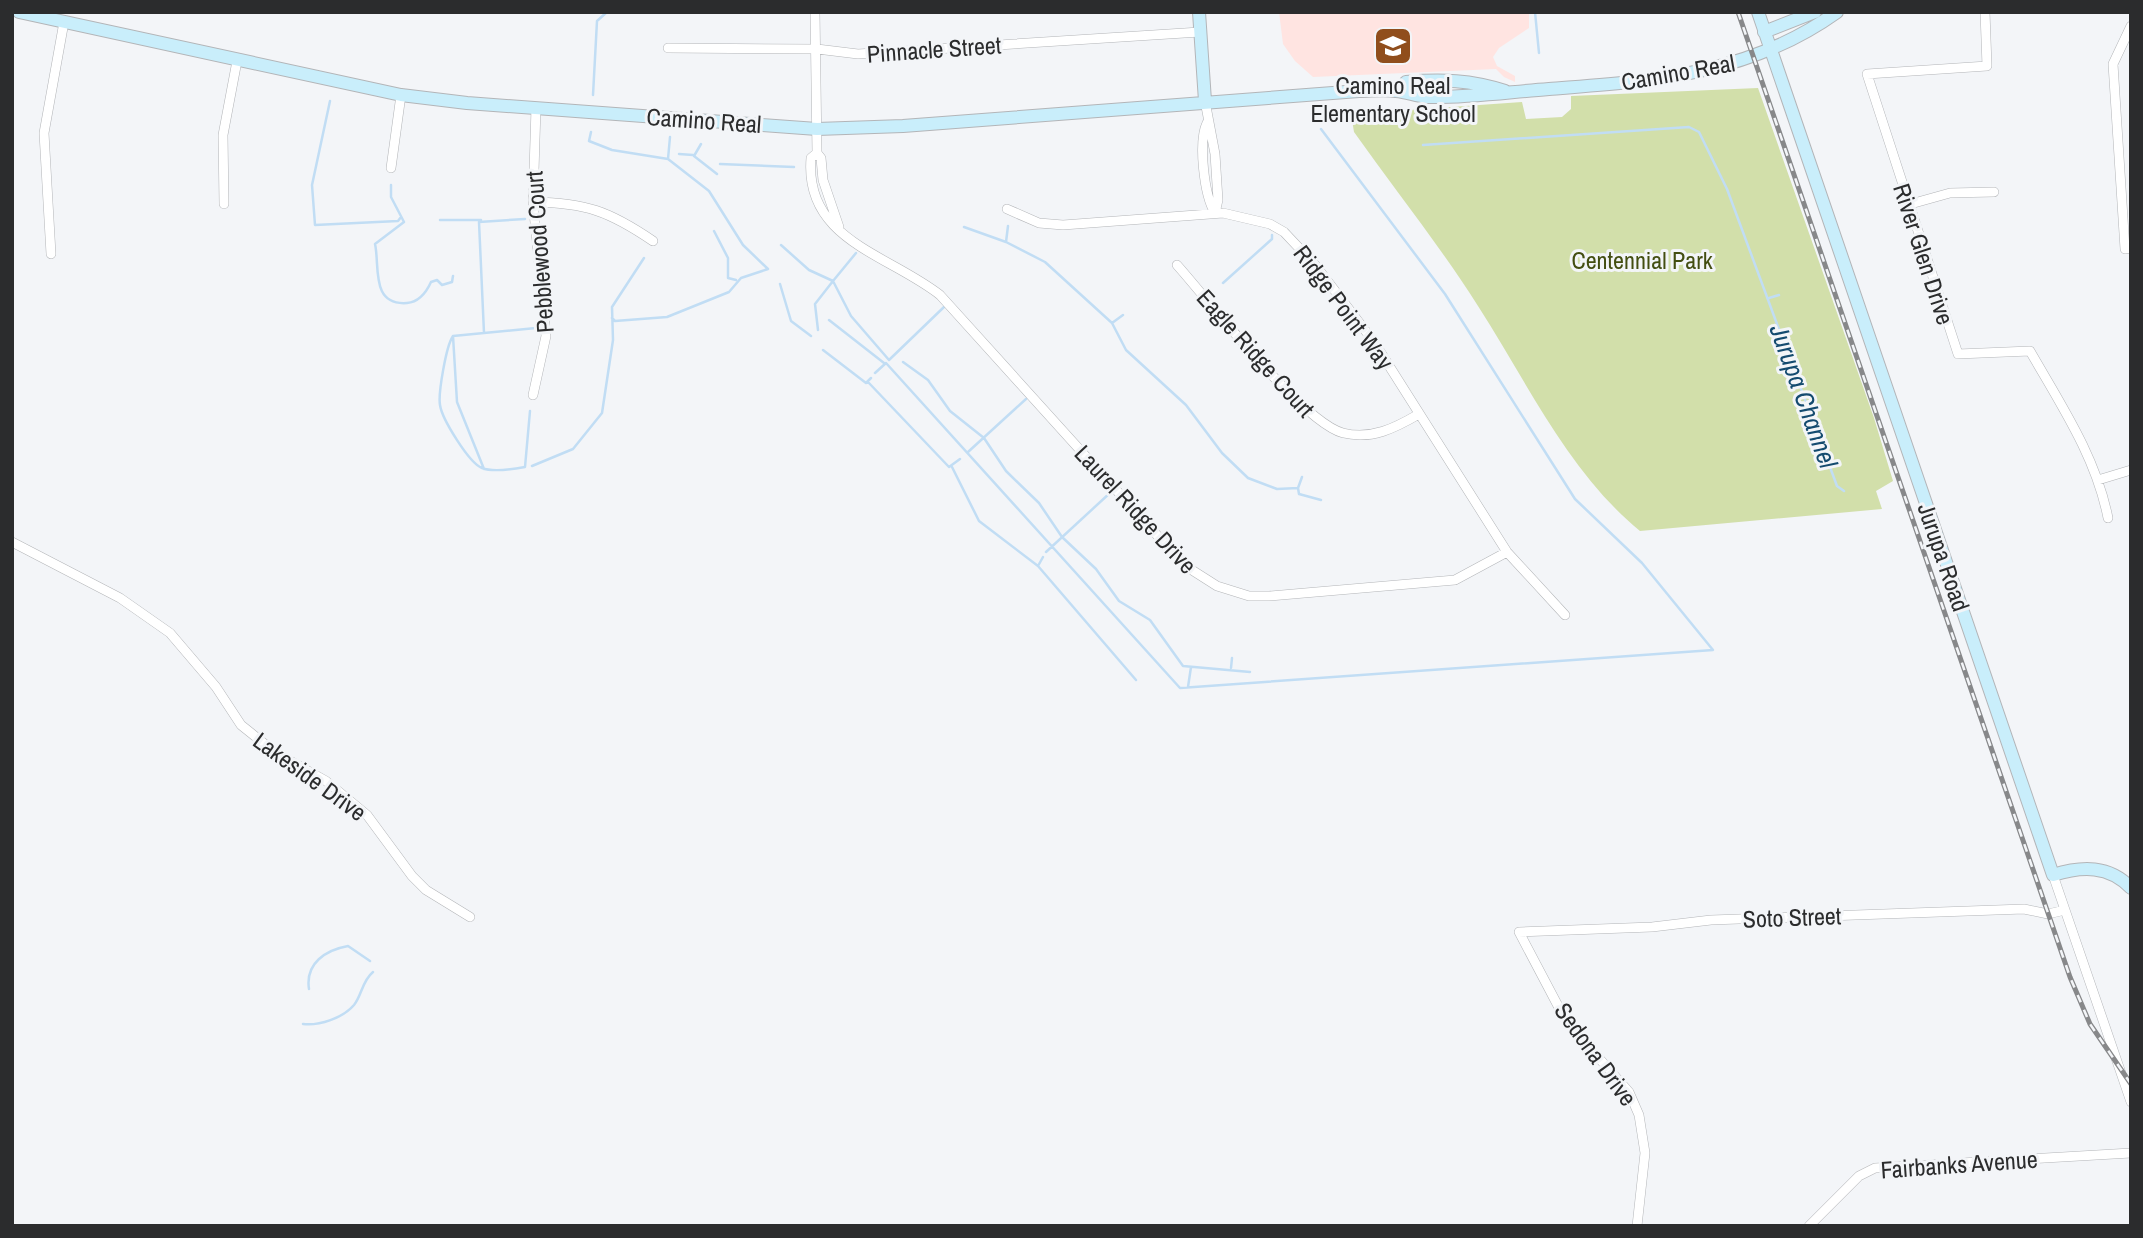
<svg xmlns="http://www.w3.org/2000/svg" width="2143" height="1238" viewBox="0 0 2143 1238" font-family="'Archivo Narrow',sans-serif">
  <rect width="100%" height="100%" fill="#f3f5f8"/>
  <path fill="#ffe4e1" d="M 1279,12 L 1529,12 L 1529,28 L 1499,48 L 1493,57 L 1497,66 L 1515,76 L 1515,82 L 1504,77 L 1496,69 L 1313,77 L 1295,61 L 1283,44 Z"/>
  <path fill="#d2dfaa" d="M 1758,88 L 1874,418 L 1893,481 L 1876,491 L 1882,509 L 1640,531 C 1569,473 1527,382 1478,306 C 1440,246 1395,190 1354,132 L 1351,114 L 1522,102 L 1526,119 L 1562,117 L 1571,109 L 1571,96 Z"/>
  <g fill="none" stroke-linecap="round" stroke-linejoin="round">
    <path stroke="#c1ddf4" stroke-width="2.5" d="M 1535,12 L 1539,53
      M 593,95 L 597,21 L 607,12
      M 330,101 L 312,185 L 315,225 L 398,221 L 401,217
      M 591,132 L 589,141 L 612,150 L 668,159 L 709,191 L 743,245 L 768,269 L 741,278 L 729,292 L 667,317 L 615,321 L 612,318
      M 701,144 L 694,156 L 717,174
      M 1423,145 L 1689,127 L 1699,132 L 1727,189 L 1837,486 L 1844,491
      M 679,154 L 693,155
      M 668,159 L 670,137
      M 720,164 L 794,167
      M 391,185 L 391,197 L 404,222 L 375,244 C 380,265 370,306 407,303 C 419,302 426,293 431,282 L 437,280 L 442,285 L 452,282 L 453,276
      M 440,220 L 481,220
      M 964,227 L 1006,242 L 1008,226
      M 714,231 L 728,258 L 728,278 L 736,280
      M 1006,242 L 1045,262 L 1112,323 L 1126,350 L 1186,405 L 1222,453 L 1248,478 L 1277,489 L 1298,488 L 1299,494 L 1321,500
      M 781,245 L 809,270 L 833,281 L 856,253
      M 1223,283 L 1272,239 L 1272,235
      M 780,284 L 791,321 L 811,336
      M 1769,298 L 1779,295
      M 829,320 L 884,363
      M 1112,323 L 1123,315
      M 818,330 L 815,304 L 833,281 L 851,316 L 889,360 L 944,307
      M 484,333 L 536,328
      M 453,336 C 446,346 438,394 440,405 C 442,419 469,463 482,468 C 492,472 514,469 525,467 L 530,411
      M 823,350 L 866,383 L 871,378
      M 903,362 L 928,380 L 950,411 L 984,438 L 1006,471 L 1039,503 L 1062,537 L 1096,569 L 1119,601 L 1150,620 L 1183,666 L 1250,672
      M 875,373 L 886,363 L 1180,688 L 1713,650 L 1642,563 L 1575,499 L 1445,294 L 1321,129
      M 868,382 L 949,467 L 960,459
      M 968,452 L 1026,399
      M 532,466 L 573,449 L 602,413 L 613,340 L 612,307 L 644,258
      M 952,467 L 979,521 L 1038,566 L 1136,680
      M 484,469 L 457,402 L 453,336 L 484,333 L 479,222 L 525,219
      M 1298,488 L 1302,477
      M 1046,552 L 1111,492
      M 1038,566 L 1043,557
      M 1231,668 L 1232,658
      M 1188,687 L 1191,667
      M 309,989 C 305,963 326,950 348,946 L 370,961
      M 303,1024 C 319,1026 343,1018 354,1005 C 362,995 362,981 373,972"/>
    <defs>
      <path id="street" d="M 815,12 L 817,153 L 821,158 L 823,180 L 839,227
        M 1985,12 L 1987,66 L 1867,74 L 1958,354 L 2030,351 C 2061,405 2096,457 2108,518
        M 2131,26 L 2113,64 L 2125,249 L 2131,248
        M 668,48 L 817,49 L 858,54 L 1200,32
        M 1205,101 L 1215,154 L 1218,200 L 1215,213
        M 1207,123 C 1198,142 1204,195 1215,213
        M 817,153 L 811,158 C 804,240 888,254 940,295 L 1184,565 L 1217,586 L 1249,596 L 1269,596 L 1455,580 L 1507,552
        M 391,168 L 401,95
        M 533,202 C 586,203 609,211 653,241
        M 224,204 L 223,135 L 237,61
        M 1907,205 L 1950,193 L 1994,192
        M 1007,209 L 1039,223 L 1063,225 L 1223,213 L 1270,224 L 1284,232 L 1316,266 L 1374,342 L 1507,552 L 1565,615
        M 51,254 L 44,133 L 64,22
        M 1177,265 C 1210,302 1302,422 1343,433 C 1372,440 1395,428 1419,414
        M 533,395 L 546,336 L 533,202 L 536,108
        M 2098,480 L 2131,470
        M 12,542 L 120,598 L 170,633 L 216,687 L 241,725 L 276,753 L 326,781 L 367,815 L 412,876 L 426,890 L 470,917
        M 2053,875 L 2131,1102
        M 1637,1226 L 1645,1153 L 1639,1115 L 1629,1092 L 1566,1021 L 1519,932 L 1652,927 L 1711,920 L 2024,909 L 2048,914 L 2065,910
        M 1809,1226 L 1859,1176 L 1875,1168 L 2131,1153"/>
      <path id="secondary" d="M 19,12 L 401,95 L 467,103 L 817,129 L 903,126 L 1359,91 C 1371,91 1384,89 1396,91 C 1407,92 1416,96 1427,97 C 1468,98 1508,92 1549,89 C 1653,81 1749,75 1837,12
        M 1199,12 L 1205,101
        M 1758,12 L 2053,875 C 2082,866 2109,865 2131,888
        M 1764,32 L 1815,12
        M 1398,91 L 1406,82 C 1442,79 1471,80 1505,91"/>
    </defs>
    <use href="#street" stroke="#b3b5b8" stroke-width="10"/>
    <use href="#secondary" stroke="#b3b5b8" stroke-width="14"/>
    <use href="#street" stroke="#fff" stroke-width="9"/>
    <use href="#secondary" stroke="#c9eefb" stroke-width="12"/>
    <defs>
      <path id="rail" d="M 1738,12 L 2070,977 L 2090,1024 L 2131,1084"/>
    </defs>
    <use href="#rail" stroke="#87888a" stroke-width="5"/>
    <use href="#rail" stroke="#f3f5f8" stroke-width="2.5" stroke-dasharray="8" stroke-linecap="butt"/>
  </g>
  <defs>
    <symbol id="school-square" viewBox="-11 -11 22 22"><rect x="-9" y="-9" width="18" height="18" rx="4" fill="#904e1c" stroke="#f3f5f8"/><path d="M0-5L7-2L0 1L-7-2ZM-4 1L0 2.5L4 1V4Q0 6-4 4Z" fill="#fff"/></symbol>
  </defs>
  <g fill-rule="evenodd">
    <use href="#school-square" x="1371" y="24" width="44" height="44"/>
  </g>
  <g text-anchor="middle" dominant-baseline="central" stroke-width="6" stroke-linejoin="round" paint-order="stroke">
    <g font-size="24" fill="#2b2c2d" stroke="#f3f5f8">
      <text transform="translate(934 49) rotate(-4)">Pinnacle Street</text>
      <text transform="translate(1678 72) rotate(-10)">Camino Real</text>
      <text transform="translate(704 120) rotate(4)">Camino Real</text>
      <text transform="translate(539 252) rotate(-94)">Pebblewood Court</text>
      <text transform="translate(1924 254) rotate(72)">River Glen Drive</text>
      <text transform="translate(1344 307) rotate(53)">Ridge Point Way</text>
      <text transform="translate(1256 353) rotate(48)">Eagle Ridge Court</text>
      <text transform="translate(1136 509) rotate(47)">Laurel Ridge Drive</text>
      <text transform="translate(1944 557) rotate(71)">Jurupa Road</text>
      <text transform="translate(310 776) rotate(36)">Lakeside Drive</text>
      <text transform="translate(1792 917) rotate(-2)">Soto Street</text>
      <text transform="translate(1596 1054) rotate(54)">Sedona Drive</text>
      <text transform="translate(1959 1164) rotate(-4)">Fairbanks Avenue</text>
    </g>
    <g font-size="24" fill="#2b2c2d" stroke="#f3f5f8">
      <text x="1393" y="85">Camino Real<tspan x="1393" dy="28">Elementary School</tspan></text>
    </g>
    <g font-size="24" fill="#434e11" stroke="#f3f5f8">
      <text x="1642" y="260">Centennial Park</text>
    </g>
    <g font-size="26" font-style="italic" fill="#144b6f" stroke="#f3f5f8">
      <text transform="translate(1804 396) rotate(70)">Jurupa Channel</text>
    </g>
  </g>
  <rect width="2143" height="1238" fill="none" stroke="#2b2c2d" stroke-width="28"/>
</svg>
